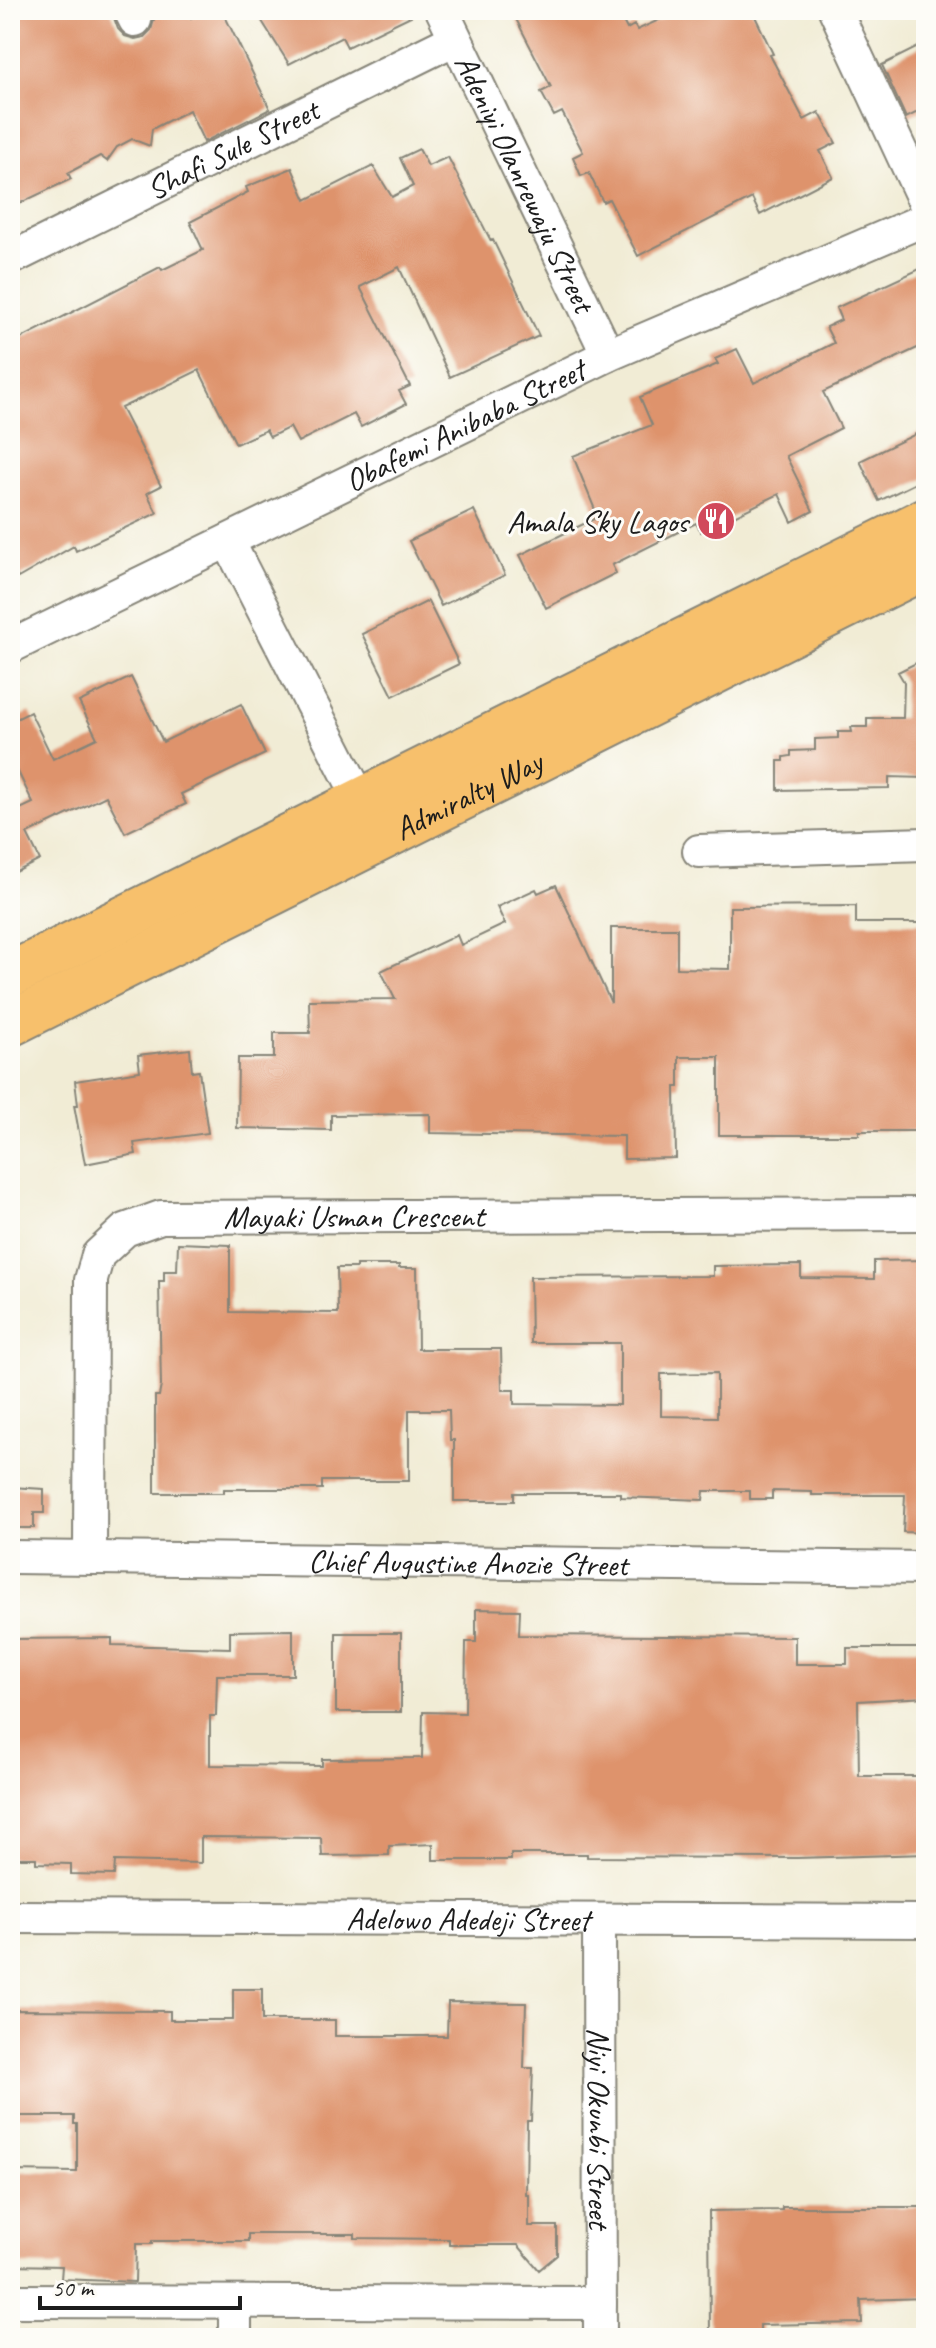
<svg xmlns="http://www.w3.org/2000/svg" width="936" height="2348" viewBox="0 0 936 2348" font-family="Caveat,sans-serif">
  <rect width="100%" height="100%" fill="#fdfcf7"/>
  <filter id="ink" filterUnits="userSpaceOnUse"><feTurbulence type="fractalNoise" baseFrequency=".0125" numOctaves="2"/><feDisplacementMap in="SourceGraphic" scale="16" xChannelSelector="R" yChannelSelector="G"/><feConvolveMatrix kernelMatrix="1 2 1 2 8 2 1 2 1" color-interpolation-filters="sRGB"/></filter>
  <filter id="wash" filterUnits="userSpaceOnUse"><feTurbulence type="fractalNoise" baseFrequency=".006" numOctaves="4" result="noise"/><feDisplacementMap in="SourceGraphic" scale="32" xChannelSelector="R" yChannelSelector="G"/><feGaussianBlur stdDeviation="1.8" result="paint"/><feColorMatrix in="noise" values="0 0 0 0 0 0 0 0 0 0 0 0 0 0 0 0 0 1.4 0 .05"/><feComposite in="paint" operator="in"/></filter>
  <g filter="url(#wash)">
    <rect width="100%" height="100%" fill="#f1ecd5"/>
    <g id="blocks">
      <path fill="#de936c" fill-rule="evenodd" d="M 10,10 L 111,10 L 118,29 L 125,36 L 135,39 L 144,37 L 151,30 L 154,20 L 151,10 L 187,10 L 191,18 L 207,10 L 222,10 L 270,109 L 204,142 L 189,110 L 152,129 L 150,146 L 132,139 L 117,147 L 107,161 L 100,156 L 68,173 L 71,179 L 10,208 Z
        M 255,10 L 423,10 L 347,47 L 342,37 L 289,64 Z
        M 533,10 L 617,10 L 627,29 L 634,25 L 637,30 L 681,10 L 752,10 L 773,54 L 770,55 L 804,120 L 819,112 L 836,143 L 820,151 L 833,177 L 760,215 L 752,198 L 638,256 L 609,199 L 603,202 L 589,173 L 581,176 L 573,157 L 583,152 L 562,112 L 554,116 L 541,92 L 551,87 L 516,19 Z
        M 926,43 L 926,108 L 906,118 L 882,65 Z
        M 419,149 L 428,166 L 448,157 L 491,241 L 493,240 L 539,336 L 450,377 L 399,267 L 360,287 L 410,386 L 399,391 L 406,404 L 361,427 L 354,414 L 298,442 L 290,427 L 270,437 L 266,430 L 236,444 L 199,370 L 121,408 L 161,486 L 147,493 L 157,513 L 76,551 L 74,546 L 18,578 L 10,564 L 10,344 L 160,267 L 162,270 L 203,250 L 190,222 L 248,192 L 246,187 L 292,168 L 306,200 L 373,166 L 392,197 L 413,186 L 400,158 Z
        M 926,266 L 926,344 L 823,392 L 841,428 L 786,456 L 813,511 L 792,522 L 779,494 L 701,532 L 696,523 L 612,565 L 616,573 L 546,608 L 520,555 L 598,517 L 573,456 L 652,425 L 640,397 L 718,364 L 715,359 L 737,349 L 754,383 L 834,343 L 826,327 L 841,320 L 836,308 Z
        M 926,429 L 926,478 L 879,501 L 860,461 Z
        M 474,510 L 505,575 L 441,606 L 409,541 Z
        M 428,601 L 459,664 L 393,696 L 362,634 Z
        M 926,658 L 926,778 L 889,777 L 889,788 L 778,790 L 778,761 L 784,761 L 784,757 L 791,756 L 791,751 L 815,750 L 815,739 L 838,738 L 838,732 L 852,732 L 851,727 L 867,727 L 867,718 L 903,718 L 904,682 L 898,672 Z
        M 131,677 L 163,742 L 241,704 L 265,754 L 181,794 L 186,804 L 125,833 L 106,796 L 27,834 L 40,860 L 10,875 L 10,799 L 16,811 L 33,803 L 10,755 L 10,722 L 30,712 L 53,759 L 97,738 L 79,702 Z
        M 556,885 L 611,1003 L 611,928 L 677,928 L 677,968 L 730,969 L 730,907 L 856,906 L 856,923 L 926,923 L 926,1131 L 859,1131 L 859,1135 L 719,1135 L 719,1057 L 679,1057 L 679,1087 L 675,1087 L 676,1158 L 624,1159 L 624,1136 L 430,1133 L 430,1114 L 331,1115 L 331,1130 L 237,1128 L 238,1058 L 274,1058 L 274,1033 L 310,1033 L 309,1000 L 395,999 L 381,971 L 457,935 L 461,945 L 505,924 L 497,907 L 536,889 L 538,893 Z
        M 190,1049 L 192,1072 L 199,1071 L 208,1133 L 134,1143 L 136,1154 L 85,1164 L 74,1105 L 78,1105 L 75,1081 L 140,1071 L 138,1055 Z
        M 178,1243 L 230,1245 L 230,1312 L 338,1313 L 337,1268 L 356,1268 L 356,1265 L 399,1265 L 399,1268 L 417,1268 L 418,1349 L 501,1349 L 502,1390 L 514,1390 L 514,1404 L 620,1405 L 620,1343 L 531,1343 L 530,1277 L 713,1276 L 713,1266 L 801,1265 L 801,1278 L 874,1279 L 874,1261 L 926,1260 L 926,1533 L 903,1532 L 905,1495 L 812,1495 L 812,1492 L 772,1491 L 772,1499 L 750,1499 L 750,1491 L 704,1491 L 703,1500 L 621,1497 L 621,1493 L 514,1493 L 514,1501 L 454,1501 L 454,1440 L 450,1440 L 449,1410 L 409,1410 L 409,1481 L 322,1481 L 322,1489 L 224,1489 L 224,1493 L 155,1493 L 155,1396 L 159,1396 L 161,1386 L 159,1281 L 164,1281 L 164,1271 L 177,1271 ZM 717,1373 L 717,1417 L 661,1416 L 661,1374 Z
        M 11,1487 L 44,1489 L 44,1513 L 34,1513 L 34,1528 L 11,1528 Z
        M 476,1609 L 520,1610 L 519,1635 L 795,1637 L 795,1664 L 847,1664 L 847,1648 L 926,1648 L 926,1697 L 858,1701 L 859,1776 L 926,1776 L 926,1854 L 797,1858 L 587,1857 L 587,1854 L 511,1854 L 511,1860 L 433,1860 L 433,1844 L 389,1846 L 389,1855 L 322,1856 L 321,1838 L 201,1837 L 201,1863 L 115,1861 L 114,1875 L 71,1874 L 71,1864 L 36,1863 L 36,1858 L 10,1858 L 10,1639 L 112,1638 L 112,1645 L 230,1648 L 230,1631 L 293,1630 L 293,1675 L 217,1675 L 216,1716 L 210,1716 L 210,1765 L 322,1766 L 322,1759 L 422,1758 L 423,1712 L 465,1713 L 466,1642 L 476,1642 Z
        M 336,1633 L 401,1633 L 401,1712 L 336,1712 Z
        M 233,1989 L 262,1989 L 262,2020 L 335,2020 L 335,2036 L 447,2036 L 448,2002 L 526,2003 L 524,2068 L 533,2068 L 531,2121 L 527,2121 L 526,2195 L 529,2195 L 529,2226 L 557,2226 L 557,2255 L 539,2270 L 518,2245 L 449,2245 L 449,2239 L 355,2238 L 355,2234 L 248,2234 L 248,2241 L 152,2241 L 152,2244 L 136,2244 L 135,2282 L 61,2279 L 62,2266 L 10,2265 L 10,2171 L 77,2172 L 77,2124 L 74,2124 L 74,2116 L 10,2116 L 10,2010 L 170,2011 L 170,2020 L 233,2020 Z
        M 782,2207 L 926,2207 L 926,2298 L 861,2300 L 862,2323 L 760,2325 L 760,2334 L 710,2335 L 709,2211 L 782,2210 Z"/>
    </g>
  </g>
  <g filter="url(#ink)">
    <use href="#blocks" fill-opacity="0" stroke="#868478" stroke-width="2"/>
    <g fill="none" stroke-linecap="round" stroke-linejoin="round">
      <defs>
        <g id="minor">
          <path d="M 130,10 L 135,20"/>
          <path id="s1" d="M 442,10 L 608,355"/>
          <path d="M 835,10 L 926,205"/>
          <path id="s2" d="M 10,259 L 455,39"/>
          <path d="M 228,541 L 361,801"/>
          <path id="s3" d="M 10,647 L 608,355 L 926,219"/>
          <path d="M 699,851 L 926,844"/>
          <path id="s4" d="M 90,1556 L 91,1280 L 98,1255 L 125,1230 L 161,1217 L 926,1214"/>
          <path id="s5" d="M 10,1557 L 926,1568"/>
          <path id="s6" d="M 10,1917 L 926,1921"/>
          <path id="s7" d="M 599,1920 L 600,2338"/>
          <path d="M 10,2301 L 600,2303"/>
          <path d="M 235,2303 L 235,2338"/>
        </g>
        <g id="primary">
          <path d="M 10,975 L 926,520"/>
          <path id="s8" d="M 10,1024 L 926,566"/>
        </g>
      </defs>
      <use href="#minor" stroke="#868478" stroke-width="36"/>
      <use href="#primary" stroke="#868478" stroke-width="48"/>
      <use href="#minor" stroke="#fff" stroke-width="32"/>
      <use href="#primary" stroke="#f7c06c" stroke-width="44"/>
    </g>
  </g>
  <defs>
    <symbol id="restaurant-disc" viewBox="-11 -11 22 22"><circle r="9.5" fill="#d1495b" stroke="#fdfcf7"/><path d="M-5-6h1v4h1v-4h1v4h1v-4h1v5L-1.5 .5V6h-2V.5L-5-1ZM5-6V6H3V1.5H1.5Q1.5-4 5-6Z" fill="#fff"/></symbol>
  </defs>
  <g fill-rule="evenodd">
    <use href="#restaurant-disc" x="694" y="499" width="44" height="44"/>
  </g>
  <g text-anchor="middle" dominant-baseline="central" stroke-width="6" stroke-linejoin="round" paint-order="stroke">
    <g font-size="32" fill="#1c1c1c" stroke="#fdfcf7">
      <text stroke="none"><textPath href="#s2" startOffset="248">Shafi Sule Street</textPath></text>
      <text stroke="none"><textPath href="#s1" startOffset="192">Adeniyi Olanrewaju Street</textPath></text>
      <text stroke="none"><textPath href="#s3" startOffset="506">Obafemi Anibaba Street</textPath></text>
      <text stroke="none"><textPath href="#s8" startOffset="512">Admiralty Way</textPath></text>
      <text stroke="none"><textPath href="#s4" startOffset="570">Mayaki Usman Crescent</textPath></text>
      <text stroke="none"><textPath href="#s5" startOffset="458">Chief Augustine Anozie Street</textPath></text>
      <text stroke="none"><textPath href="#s6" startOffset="458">Adelowo Adedeji Street</textPath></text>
      <text stroke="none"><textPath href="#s7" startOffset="208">Niyi Okunbi Street</textPath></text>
    </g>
    <g font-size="32" fill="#1c1c1c" stroke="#fdfcf7" text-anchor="end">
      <text x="688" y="521">Amala Sky Lagos</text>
    </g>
  </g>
  <rect width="936" height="2348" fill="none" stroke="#fdfcf7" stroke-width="40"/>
  <path d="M40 2296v12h200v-12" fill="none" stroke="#1c1c1c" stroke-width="4"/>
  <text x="52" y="2296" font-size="24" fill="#1c1c1c" stroke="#fdfcf7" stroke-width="6" paint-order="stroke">50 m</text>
</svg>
